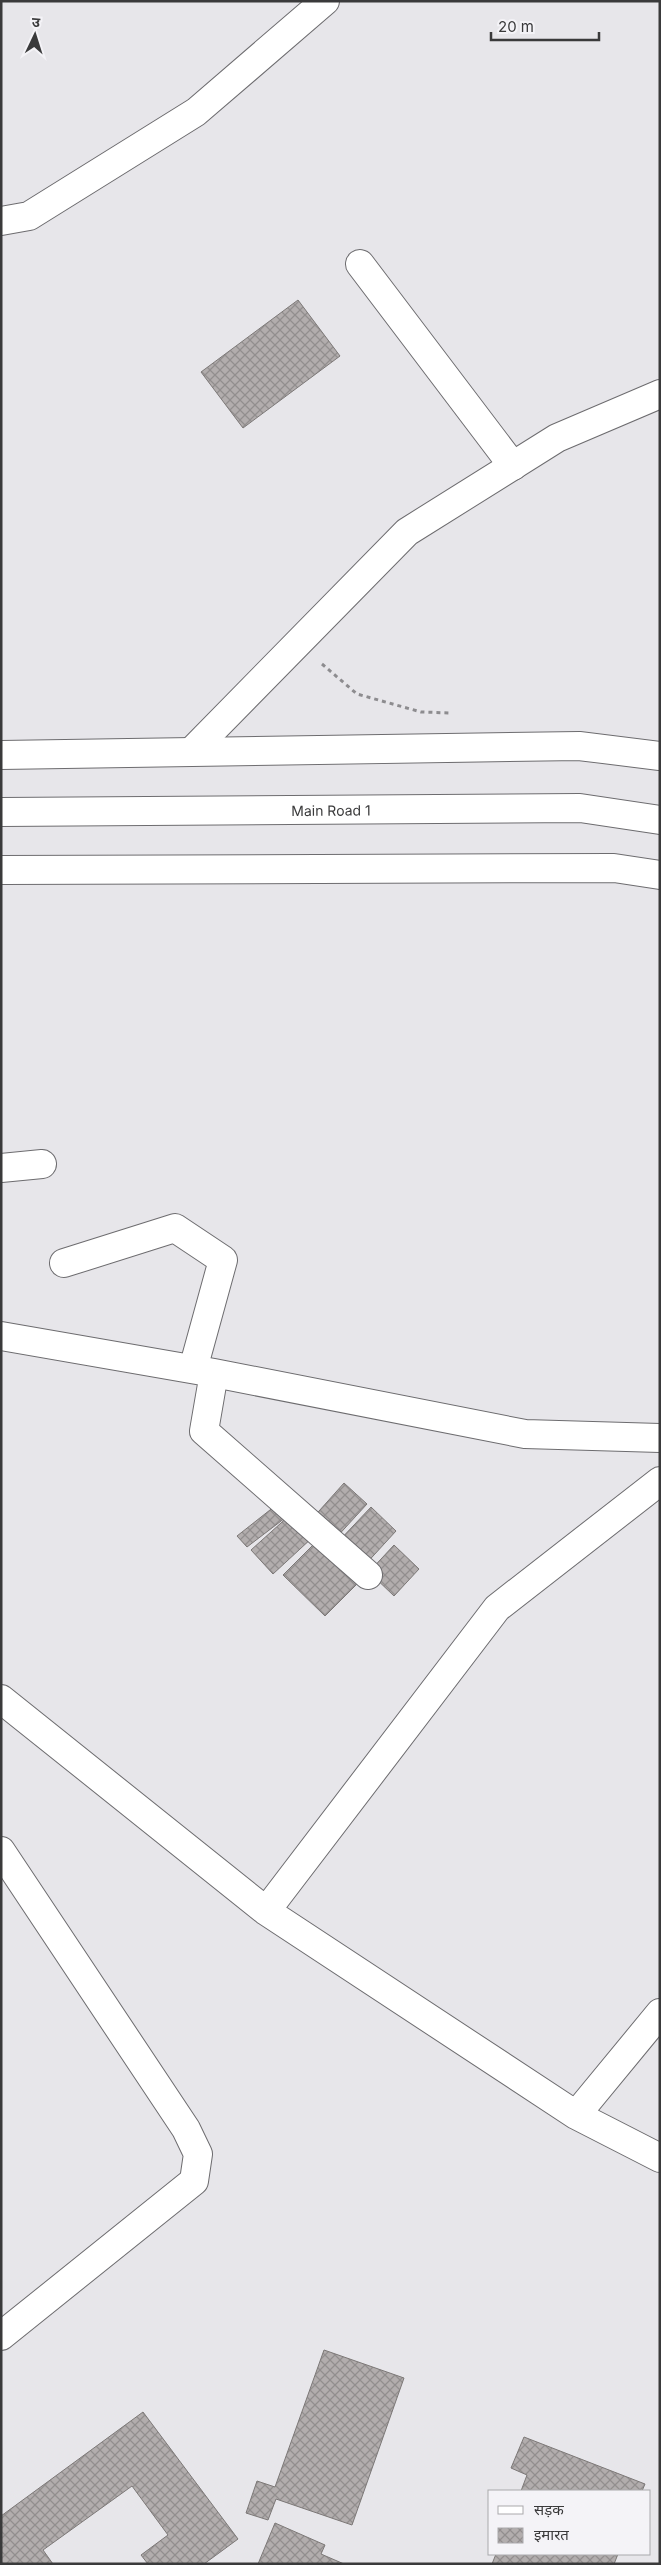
<svg xmlns="http://www.w3.org/2000/svg" width="661" height="2565" viewBox="0 0 661 2565" font-family="Inter,'Noto Sans Devanagari',sans-serif">
  <defs>
    <pattern id="building-cross-hatch" width="8" height="8" patternUnits="userSpaceOnUse" patternTransform="scale(1.25)"><rect width="8" height="8" fill="#b2adad"/><path d="M0 0l8 8M0 8l8-8" fill="none" stroke="#928e8e"/></pattern>
  </defs>
  <rect width="100%" height="100%" fill="#e7e6ea"/>
  <path fill="url(#building-cross-hatch)" stroke="#7c7877" d="M 298,300 L 340,356 L 243,428 L 201,372 Z
    M 344,1483 L 367,1504 L 334,1540 L 311,1520 Z
    M 275,1506 L 285,1518 L 247,1547 L 237,1536 Z
    M 371,1507 L 396,1531 L 363,1567 L 337,1543 Z
    M 291,1514 L 313,1537 L 273,1574 L 251,1550 Z
    M 318,1540 L 360,1581 L 325,1616 L 283,1575 Z
    M 394,1545 L 419,1569 L 394,1596 L 369,1572 Z
    M 324,2350 L 404,2378 L 352,2525 L 276,2499 L 268,2520 L 246,2513 L 257,2481 L 275,2487 Z
    M 143,2412 L 238,2539 L 204,2564 L 148,2564 L 141,2555 L 168,2535 L 132,2486 L 43,2550 L 53,2564 L 1,2564 L 1,2516 Z
    M 524,2437 L 645,2484 L 642,2491 L 521,2491 L 527,2475 L 511,2468 Z
    M 275,2523 L 325,2545 L 321,2554 L 344,2564 L 258,2564 Z
    M 496,2554 L 618,2554 L 614,2564 L 492,2564 Z"/>
  <g fill="none" stroke-linecap="round" stroke-linejoin="round">
    <defs>
      <path id="minor" d="M 1,221 L 29,216 L 196,112 L 325,1
        M 360,264 L 513,466
        M 1,870 L 614,868 L 660,875
        M 1,1168 L 42,1164
        M 64,1263 L 175,1228 L 223,1260 L 193,1369
        M 1,1336 L 214,1373 L 525,1434 L 660,1438
        M 214,1373 L 204,1431 L 368,1575
        M 1,1699 L 266,1911 L 576,2115 L 660,2158
        M 1,1851 L 186,2129 L 198,2154 L 194,2181 L 1,2336
        M 266,1911 L 497,1608 L 660,1481
        M 576,2115 L 660,2013"/>
      <path id="tertiary" d="M 192,751 L 407,532 L 557,438 L 660,394"/>
      <g id="primary">
        <path d="M 1,755 L 579,746 L 660,756"/>
        <path id="s1" d="M 1,812 L 580,808 L 660,820"/>
      </g>
    </defs>
    <use href="#minor" stroke="#6d6c6f" stroke-width="30"/>
    <use href="#tertiary" stroke="#6d6c6f" stroke-width="30"/>
    <use href="#primary" stroke="#6d6c6f" stroke-width="30"/>
    <path stroke="#8d8c8f" stroke-width="3" stroke-dasharray="4 4" stroke-linecap="butt" d="M 322,664 L 357,694 L 421,712 L 452,713"/>
    <use href="#minor" stroke="#fff" stroke-width="28"/>
    <use href="#tertiary" stroke="#fff" stroke-width="28"/>
    <use href="#primary" stroke="#fff" stroke-width="28"/>
  </g>
  <g text-anchor="middle" dominant-baseline="central" stroke-width="5" stroke-linejoin="round" paint-order="stroke">
    <g font-size="14" fill="#3a3a3b" stroke="#f4f3f7">
      <text stroke="none"><textPath href="#s1" startOffset="330">Main Road 1</textPath></text>
    </g>
  </g>
  <rect width="661" height="2565" fill="none" stroke="#3a3a3b" stroke-width="5"/>
  <rect x="488" y="2490" width="162" height="65" fill="#f4f3f7" stroke="#aaa9ac"/>
  <rect x="498" y="2506" width="25" height="8" fill="#ffffff" stroke="#aaa9ac"/>
  <text x="534" y="2515" font-size="15" fill="#3a3a3b">सड़क</text>
  <rect x="498" y="2528" width="25" height="15" fill="url(#building-cross-hatch)" stroke="#aaa9ac"/>
  <text x="534" y="2540" font-size="15" fill="#3a3a3b">इमारत</text>
  <g transform="translate(35 35) rotate(4)" stroke="#f4f3f7" stroke-width="4" paint-order="stroke">
  <path d="M0-4L9 19L0 12L-9 19Z" fill="#3a3a3b"/>
  <text y="-8" font-size="14" font-weight="bold" text-anchor="middle" fill="#3a3a3b">उ</text>
  </g>
  <path d="M491 32v8h108v-8" fill="none" stroke="#3a3a3b" stroke-width="2.5"/>
  <text x="498" y="32" font-size="15" fill="#3a3a3b" stroke="#f4f3f7" stroke-width="4" paint-order="stroke">20 m</text>
</svg>
